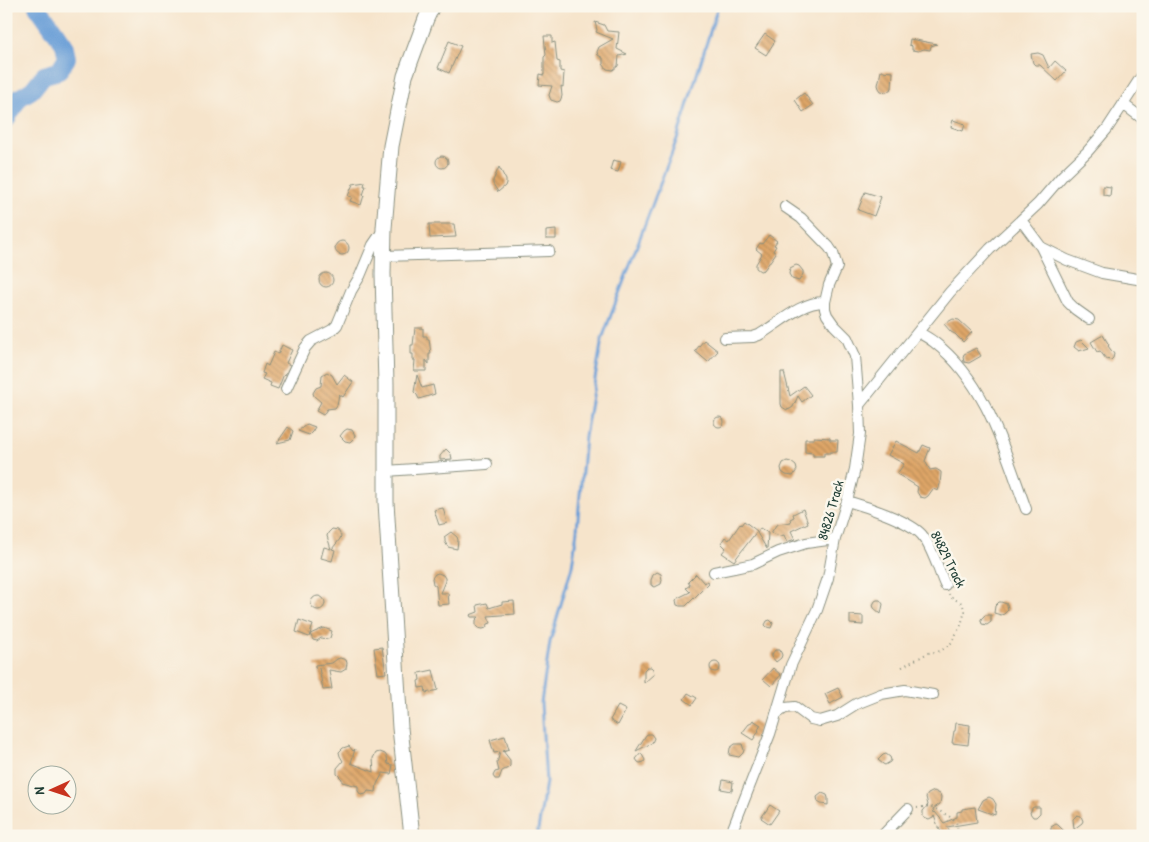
<svg xmlns="http://www.w3.org/2000/svg" width="1149" height="842" viewBox="0 0 1149 842" font-family="'Patrick Hand',sans-serif">
  <defs>
    <pattern id="building-back-hatch" width="6" height="6" patternUnits="userSpaceOnUse" patternTransform="scale(1.25)"><rect width="6" height="6" fill="#dfa667"/><path d="M-1 5l2 2M0 0l6 6M5-1l2 2" fill="none" stroke="#b48856"/></pattern>
  </defs>
  <rect width="100%" height="100%" fill="#fbf7ec"/>
  <filter id="ink" filterUnits="userSpaceOnUse"><feTurbulence type="fractalNoise" baseFrequency=".02" numOctaves="2"/><feDisplacementMap in="SourceGraphic" scale="10" xChannelSelector="R" yChannelSelector="G"/><feConvolveMatrix kernelMatrix="1 2 1 2 8 2 1 2 1" color-interpolation-filters="sRGB"/></filter>
  <filter id="wash" filterUnits="userSpaceOnUse"><feTurbulence type="fractalNoise" baseFrequency=".0096" numOctaves="4" result="noise"/><feDisplacementMap in="SourceGraphic" scale="20" xChannelSelector="R" yChannelSelector="G"/><feGaussianBlur stdDeviation="1.12" result="paint"/><feColorMatrix in="noise" values="0 0 0 0 0 0 0 0 0 0 0 0 0 0 0 0 0 1.4 0 .05"/><feComposite in="paint" operator="in"/></filter>
  <g filter="url(#wash)">
    <rect width="100%" height="100%" fill="#f6e4cb"/>
    <g fill="none" stroke-linecap="round" stroke-linejoin="round">
      <path stroke="#6b9fd7" stroke-width="3" d="M 537,836 L 546,782 L 541,703 L 550,642 L 572,566 L 577,530 L 585,436 L 602,339 L 677,139 L 718,6"/>
      <path stroke="#6b9fd7" stroke-width="18" d="M 6,120 L 19,98 L 32,90 L 44,75 L 59,71 L 67,58 L 64,44 L 37,6"/>
    </g>
    <g id="blocks">
      <path fill="url(#building-back-hatch)" d="M 595,22 L 604,25 L 607,31 L 619,32 L 617,49 L 627,54 L 619,56 L 618,66 L 613,70 L 607,69 L 603,64 L 603,58 L 598,55 L 597,52 L 599,47 L 613,39 L 596,32 L 597,30 Z
        M 765,34 L 775,41 L 766,55 L 755,48 Z
        M 544,36 L 552,36 L 552,43 L 555,42 L 557,61 L 560,62 L 560,71 L 564,72 L 563,87 L 561,86 L 562,96 L 560,101 L 557,102 L 551,100 L 550,98 L 549,95 L 552,86 L 539,85 L 540,74 L 544,75 L 544,57 L 546,55 Z
        M 910,39 L 926,42 L 937,44 L 931,46 L 930,50 L 924,49 L 918,51 L 912,50 L 912,46 L 909,45 Z
        M 449,41 L 461,46 L 449,73 L 438,68 Z
        M 1038,53 L 1043,55 L 1049,68 L 1055,61 L 1066,71 L 1057,81 L 1040,65 L 1035,65 L 1033,63 L 1031,54 Z
        M 881,71 L 893,72 L 892,88 L 887,92 L 881,91 L 879,88 L 878,85 Z
        M 804,93 L 813,105 L 803,112 L 795,100 Z
        M 953,120 L 965,124 L 963,131 L 951,127 Z
        M436 162a6 6 0 1 1 12 0a6 6 0 1 1-12 0Z
        M 613,160 L 621,162 L 618,172 L 610,170 Z
        M 499,167 L 506,180 L 506,183 L 505,186 L 498,192 L 493,184 L 493,181 Z
        M 365,182 L 364,186 L 366,186 L 363,195 L 364,195 L 361,205 L 350,201 L 352,197 L 348,196 L 353,184 Z
        M 1103,186 L 1111,187 L 1110,196 L 1103,195 Z
        M 865,192 L 881,197 L 874,216 L 858,210 Z
        M 429,224 L 454,224 L 456,237 L 430,238 Z
        M 556,230 L 556,239 L 546,239 L 546,231 Z
        M 769,235 L 777,241 L 774,245 L 776,246 L 773,251 L 776,253 L 764,270 L 760,271 L 756,268 L 756,264 L 762,254 L 756,249 L 760,243 L 762,244 Z
        M335 248a7 7 0 1 1 14 0a7 7 0 1 1-14 0Z
        M 796,265 L 799,266 L 803,271 L 803,274 L 799,281 L 792,279 L 789,274 L 790,268 Z
        M319 280a7 7 0 1 1 14 0a7 7 0 1 1-14 0Z
        M 953,319 L 959,320 L 972,332 L 963,342 L 955,334 L 951,332 L 944,324 Z
        M 415,328 L 423,328 L 423,336 L 427,336 L 427,339 L 429,339 L 431,354 L 429,354 L 429,364 L 426,360 L 426,371 L 414,371 L 415,360 L 413,360 L 413,354 L 411,354 L 411,345 L 413,345 Z
        M 1103,335 L 1109,345 L 1108,346 L 1114,354 L 1113,358 L 1111,360 L 1106,359 L 1100,351 L 1097,352 L 1091,342 Z
        M 704,340 L 718,351 L 708,362 L 695,351 Z
        M 1081,340 L 1089,348 L 1079,351 L 1074,347 L 1076,342 Z
        M 282,345 L 292,350 L 286,363 L 290,365 L 285,375 L 284,374 L 278,389 L 270,386 L 271,383 L 262,379 L 265,374 L 262,373 L 265,364 L 268,366 L 274,352 L 278,354 Z
        M 976,348 L 981,356 L 969,363 L 964,362 L 963,357 L 964,354 Z
        M 327,372 L 332,375 L 337,384 L 344,375 L 353,382 L 343,397 L 339,394 L 337,405 L 335,408 L 327,409 L 323,415 L 316,411 L 321,402 L 314,396 L 313,393 L 316,388 L 321,386 L 322,375 Z
        M 781,372 L 784,372 L 790,396 L 804,386 L 811,395 L 802,402 L 798,396 L 793,407 L 790,409 L 787,410 L 782,407 L 781,404 Z
        M 417,375 L 422,388 L 433,385 L 435,394 L 419,399 L 417,395 L 414,392 Z
        M714 422a5 5 0 1 1 10 0a5 5 0 1 1-10 0Z
        M 307,424 L 315,427 L 312,432 L 309,435 L 298,431 Z
        M 288,427 L 293,431 L 290,440 L 277,443 Z
        M 347,429 L 352,430 L 355,435 L 354,438 L 350,442 L 345,441 L 340,436 L 344,431 Z
        M 814,437 L 830,438 L 830,440 L 838,440 L 837,452 L 830,452 L 830,453 L 824,453 L 824,456 L 813,456 L 813,453 L 805,452 L 805,439 L 814,439 Z
        M 896,441 L 919,453 L 923,445 L 930,448 L 925,461 L 930,470 L 936,469 L 941,472 L 941,474 L 940,484 L 938,491 L 933,489 L 928,496 L 925,498 L 920,497 L 917,492 L 918,487 L 897,474 L 904,464 L 888,455 Z
        M 446,449 L 451,454 L 452,459 L 440,460 L 440,456 Z
        M 787,461 L 791,462 L 796,466 L 797,470 L 793,476 L 786,475 L 782,472 L 781,468 L 783,463 Z
        M 443,508 L 447,523 L 439,525 L 434,510 Z
        M 803,509 L 808,523 L 791,531 L 795,539 L 787,542 L 784,535 L 780,536 L 771,533 L 776,525 L 778,524 L 791,522 L 790,519 L 794,517 L 793,514 Z
        M 744,521 L 757,531 L 734,561 L 722,553 L 726,548 L 721,543 L 725,537 L 729,540 L 740,524 L 741,525 Z
        M 760,528 L 768,533 L 767,549 L 757,533 Z
        M 332,529 L 338,530 L 341,536 L 340,539 L 332,549 L 335,550 L 332,561 L 321,558 L 324,547 L 331,549 L 327,536 L 328,533 Z
        M 451,532 L 457,537 L 458,540 L 457,549 L 448,547 L 445,542 L 445,539 L 444,537 Z
        M 657,572 L 661,574 L 662,580 L 661,584 L 655,587 L 651,585 L 651,580 L 653,575 Z
        M 438,573 L 443,575 L 445,578 L 445,581 L 440,593 L 448,593 L 449,604 L 438,605 L 436,586 L 433,584 L 432,578 L 435,574 Z
        M 696,574 L 704,583 L 708,581 L 709,583 L 686,606 L 680,606 L 677,605 L 676,600 L 678,598 L 690,592 L 686,588 L 690,585 L 688,582 Z
        M311 603a7 7 0 1 1 14 0a7 7 0 1 1-14 0Z
        M 877,600 L 880,600 L 883,604 L 881,614 L 874,608 L 873,605 L 875,601 Z
        M 514,601 L 515,614 L 488,616 L 491,623 L 488,624 L 486,628 L 483,629 L 478,628 L 476,626 L 476,620 L 479,617 L 471,617 L 470,615 L 478,612 L 477,605 L 487,603 L 489,608 L 502,604 L 502,602 Z
        M 999,602 L 1001,602 L 1007,604 L 1008,610 L 1004,614 L 1001,615 L 994,613 L 995,606 Z
        M 850,615 L 863,616 L 863,625 L 850,624 Z
        M 985,615 L 991,615 L 991,622 L 987,625 L 982,624 L 981,621 L 981,619 Z
        M 299,620 L 313,625 L 309,637 L 296,632 Z
        M 770,620 L 773,623 L 771,628 L 767,627 L 765,625 L 767,621 Z
        M 324,628 L 332,631 L 330,638 L 328,639 L 321,638 L 317,641 L 313,640 L 310,634 Z
        M 382,647 L 386,673 L 378,674 L 374,648 Z
        M 775,650 L 780,650 L 782,655 L 781,658 L 776,662 L 772,657 L 772,654 Z
        M 340,658 L 346,660 L 347,663 L 346,669 L 341,672 L 329,670 L 332,689 L 323,690 L 319,668 L 315,667 L 315,665 L 332,663 L 337,659 Z
        M710 667a5 5 0 1 1 10 0a5 5 0 1 1-10 0Z
        M 647,667 L 651,667 L 653,669 L 654,674 L 644,683 L 644,670 Z
        M 773,668 L 781,675 L 771,686 L 763,679 Z
        M 433,670 L 438,690 L 426,693 L 425,687 L 419,688 L 418,681 L 420,680 L 419,673 Z
        M 838,688 L 843,697 L 830,704 L 825,694 Z
        M 688,693 L 697,698 L 692,705 L 684,699 Z
        M 618,706 L 626,710 L 618,725 L 610,720 Z
        M 753,720 L 761,725 L 758,730 L 759,731 L 753,740 L 742,733 L 749,724 L 750,724 Z
        M 956,723 L 970,725 L 968,745 L 952,743 L 954,731 L 955,731 Z
        M 648,734 L 651,734 L 654,738 L 652,743 L 636,751 L 646,735 Z
        M 505,736 L 509,749 L 503,751 L 510,760 L 510,766 L 508,768 L 502,771 L 499,779 L 495,779 L 493,776 L 495,772 L 499,771 L 497,763 L 500,752 L 494,753 L 490,740 Z
        M 735,744 L 742,744 L 744,750 L 743,753 L 739,757 L 729,755 L 730,748 Z
        M 349,746 L 353,751 L 355,749 L 351,763 L 374,772 L 373,758 L 376,753 L 380,752 L 385,754 L 387,757 L 388,764 L 393,765 L 391,774 L 383,773 L 377,784 L 376,792 L 368,791 L 366,794 L 361,795 L 358,791 L 358,786 L 342,782 L 342,779 L 337,774 L 337,768 L 343,761 L 340,756 L 339,752 L 343,748 Z
        M 641,753 L 645,760 L 644,762 L 640,763 L 638,762 L 636,759 Z
        M 886,754 L 890,757 L 891,760 L 890,762 L 885,765 L 883,764 L 878,760 L 883,755 Z
        M 723,780 L 733,782 L 732,791 L 721,789 Z
        M 934,791 L 940,794 L 941,797 L 940,804 L 933,809 L 934,813 L 935,812 L 944,823 L 957,817 L 957,812 L 962,811 L 962,809 L 975,807 L 977,822 L 947,827 L 954,836 L 943,836 L 939,828 L 938,828 L 938,826 L 934,816 L 933,818 L 929,820 L 924,818 L 923,816 L 923,811 L 928,805 L 926,797 L 928,794 Z
        M 822,793 L 827,795 L 828,798 L 828,805 L 821,804 L 818,802 L 817,797 Z
        M 989,797 L 993,799 L 996,804 L 995,815 L 978,809 L 983,800 Z
        M 770,805 L 779,811 L 770,824 L 761,818 Z
        M 1034,807 L 1040,807 L 1040,813 L 1036,817 L 1033,817 L 1030,813 L 1032,808 Z
        M 1077,815 L 1081,816 L 1083,821 L 1082,823 L 1074,829 L 1073,819 Z
        M 1056,824 L 1058,825 L 1065,832 L 1056,835 L 1053,834 L 1051,832 L 1051,827 Z"/>
    </g>
  </g>
  <g filter="url(#ink)">
    <use href="#blocks" fill-opacity="0" stroke="#8a9080" stroke-width="1"/>
    <g fill="none" stroke-linecap="round" stroke-linejoin="round">
      <defs>
        <path id="street" d="M 1123,104 L 1143,119
          M 1021,220 L 1041,247 L 1068,302 L 1075,309 L 1089,319
          M 1041,247 L 1067,260 L 1102,273 L 1143,280
          M 384,256 L 549,251
          M 918,332 C 923,335 929,338 934,342 C 987,383 1004,449 1026,509
          M 725,338 L 753,337 L 759,335 C 778,324 802,301 825,302
          M 286,389 L 305,348 L 311,341 L 332,330 L 337,325 L 351,291 L 360,276 L 373,245 L 384,229
          M 859,405 L 950,292 L 990,249 L 1038,204 L 1063,175 L 1087,152 L 1107,129 L 1143,74
          M 386,471 L 487,464
          M 847,501 C 865,506 910,521 922,535 C 933,549 938,569 945,585
          M 714,572 L 734,568 L 753,564 L 778,552 L 806,543 L 835,539
          M 776,714 L 785,708 L 795,707 L 811,719 L 820,721 L 837,716 L 856,704 L 881,694 L 905,690 L 933,695
          M 730,836 L 770,734 L 791,665 L 817,610 L 828,578 L 835,539 L 847,501 L 855,469 L 860,434 L 859,405 L 855,356 L 847,338 L 834,325 L 827,315 L 825,309 L 825,302 L 829,285 L 837,267 L 833,253 L 829,247 L 801,218 L 785,207
          M 882,836 L 908,809"/>
        <path id="secondary" d="M 412,836 L 400,728 L 386,502 L 386,384 L 383,274 L 384,228 L 391,146 L 405,76 L 426,19 L 432,6"/>
      </defs>
      <use href="#street" stroke="#8a9080" stroke-width="12"/>
      <use href="#secondary" stroke="#8a9080" stroke-width="17"/>
      <path stroke="#8a9080" stroke-width="2" stroke-dasharray="1 4" stroke-linecap="butt" d="M 902,667 L 928,653 L 941,651 L 951,643 L 961,625 L 965,611 L 962,603 L 950,597 L 949,594
        M 917,808 L 930,806 L 947,815 L 956,821 L 959,836"/>
      <use href="#street" stroke="#fff" stroke-width="10"/>
      <use href="#secondary" stroke="#fff" stroke-width="15"/>
    </g>
  </g>
  <g text-anchor="middle" dominant-baseline="central" stroke-width="5" stroke-linejoin="round" paint-order="stroke">
    <g font-size="14" fill="#1f3d34" stroke="#fbf7ec">
      <text transform="translate(830 510) rotate(-74)">84826 Track</text>
      <text transform="translate(949 559) rotate(63)">84829 Track</text>
    </g>
  </g>
  <rect width="1149" height="842" fill="none" stroke="#fbf7ec" stroke-width="25"/>
  <g transform="translate(52 790) rotate(267)"><circle r="24" fill="#fbf7ec" stroke="#a3ada2"/>
  <path d="M0-4L9 19L0 12L-9 19Z" fill="#c8321e"/>
  <text y="-8" font-size="14" font-weight="bold" text-anchor="middle" fill="#1f3d34">N</text>
  </g>
</svg>
